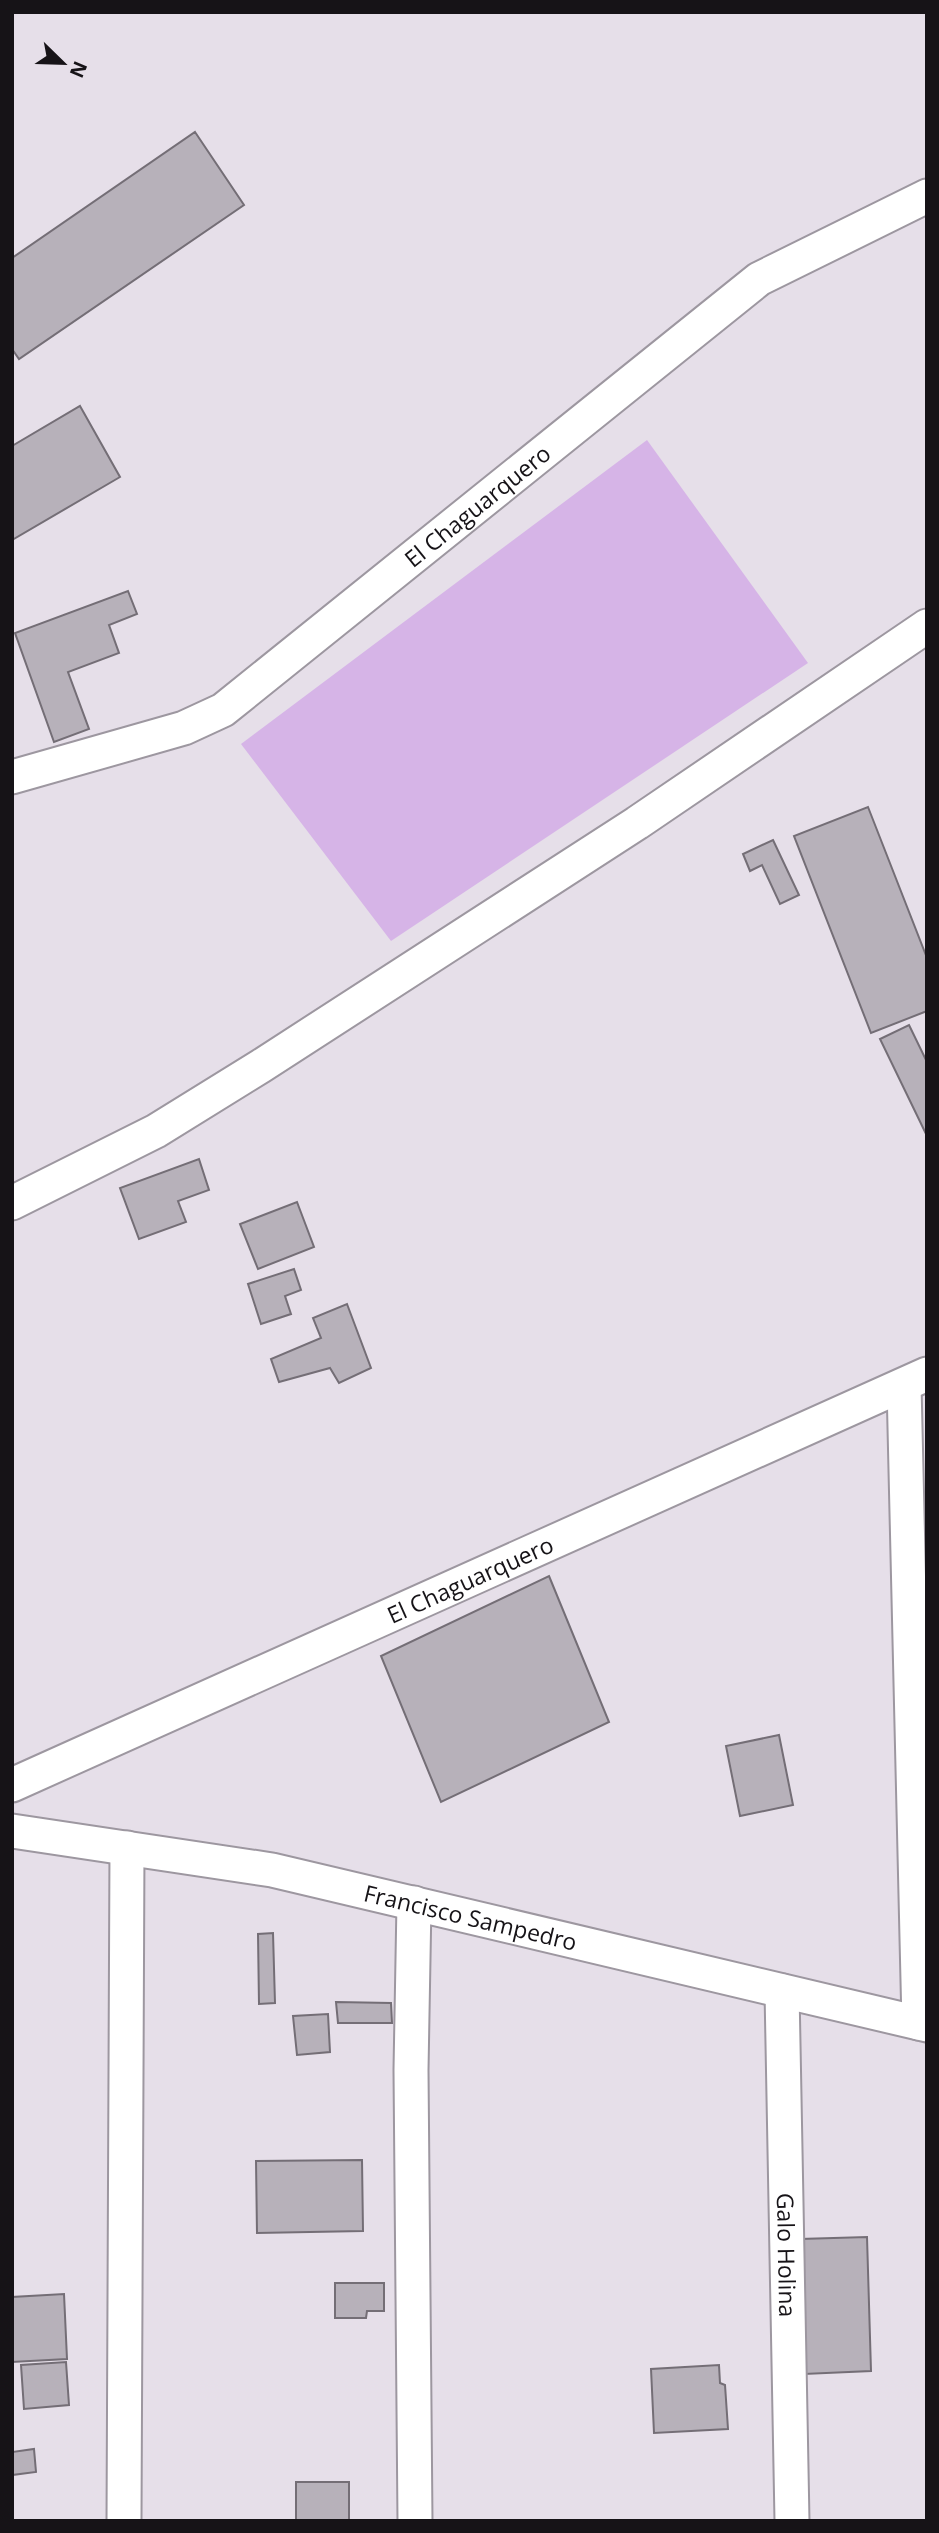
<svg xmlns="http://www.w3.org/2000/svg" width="939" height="2533" viewBox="0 0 939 2533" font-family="'Open Sans',sans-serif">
  <rect width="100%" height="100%" fill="#e6dfe9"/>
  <path fill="#d6b4e7" d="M 647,440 L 808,663 L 391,941 L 241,744 Z"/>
  <path fill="#b7b1ba" stroke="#746e76" stroke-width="2" d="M 195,132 L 244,205 L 19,359 L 12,349 L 12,258 Z
    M 80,406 L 120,477 L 12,540 L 12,446 Z
    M 128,591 L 137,614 L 109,625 L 119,653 L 68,672 L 89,729 L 54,742 L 15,633 Z
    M 868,807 L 927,958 L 927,1011 L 871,1033 L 794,836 Z
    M 773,840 L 799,895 L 780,904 L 762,865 L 750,871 L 743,854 Z
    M 909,1025 L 927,1062 L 927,1136 L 880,1039 Z
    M 199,1159 L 209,1190 L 178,1201 L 186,1222 L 139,1239 L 120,1188 Z
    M 297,1202 L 314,1247 L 258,1269 L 240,1224 Z
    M 294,1269 L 301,1290 L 285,1296 L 291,1314 L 261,1324 L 248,1284 Z
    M 347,1304 L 371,1368 L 339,1383 L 330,1368 L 279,1382 L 271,1359 L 321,1338 L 313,1318 Z
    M 549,1576 L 609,1722 L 441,1802 L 381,1656 Z
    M 779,1735 L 793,1805 L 740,1816 L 726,1746 Z
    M 273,1933 L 275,2003 L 259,2004 L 258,1934 Z
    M 336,2002 L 391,2003 L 392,2023 L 338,2023 Z
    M 328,2014 L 330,2052 L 297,2055 L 293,2016 Z
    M 362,2160 L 363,2231 L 257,2233 L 256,2161 Z
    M 867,2237 L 871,2371 L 804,2374 L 800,2239 Z
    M 335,2283 L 384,2283 L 384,2311 L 367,2311 L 366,2318 L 335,2318 Z
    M 64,2294 L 67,2359 L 12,2362 L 12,2297 Z
    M 66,2362 L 69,2405 L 24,2409 L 21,2365 Z
    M 719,2365 L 720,2383 L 725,2385 L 728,2429 L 654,2433 L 651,2369 Z
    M 34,2449 L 36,2472 L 12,2475 L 12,2452 Z
    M 296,2482 L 349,2482 L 349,2521 L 296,2521 Z"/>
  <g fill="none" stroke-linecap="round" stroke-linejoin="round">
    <defs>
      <g id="minor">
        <path id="s1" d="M 12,777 L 184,728 L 223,710 L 759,279 L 927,196"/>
        <path d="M 12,1203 L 156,1131 L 261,1066 L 637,823 L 927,626"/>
        <path d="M 904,1385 L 919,2023"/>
        <path id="s2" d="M 12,1785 L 927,1374"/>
        <path id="s3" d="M 12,1831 L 272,1870 L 927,2025"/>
        <path d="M 414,1903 L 411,2070 L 415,2521"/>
        <path id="s4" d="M 782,1991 L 792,2521"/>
        <path d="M 124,2521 L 127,1848"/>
      </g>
    </defs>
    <use href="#minor" stroke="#9d97a0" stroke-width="37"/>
    <use href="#minor" stroke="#fff" stroke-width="33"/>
  </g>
  <g text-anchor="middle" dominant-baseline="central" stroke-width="5" stroke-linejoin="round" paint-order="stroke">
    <g font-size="23" fill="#161317" stroke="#e6dfe9">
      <text stroke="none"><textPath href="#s1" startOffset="548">El Chaguarquero</textPath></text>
      <text stroke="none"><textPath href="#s2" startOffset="502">El Chaguarquero</textPath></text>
      <text stroke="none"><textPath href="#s3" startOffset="467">Francisco Sampedro</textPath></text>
      <text stroke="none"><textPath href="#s4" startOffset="264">Galo Holina</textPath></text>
    </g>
  </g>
  <rect width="939" height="2533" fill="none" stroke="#161317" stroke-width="28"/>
  <g transform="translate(63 63) rotate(113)" stroke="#e6dfe9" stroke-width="5" paint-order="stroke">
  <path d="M0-5L12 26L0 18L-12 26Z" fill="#161317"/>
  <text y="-10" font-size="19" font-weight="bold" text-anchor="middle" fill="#161317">N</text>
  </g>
</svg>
